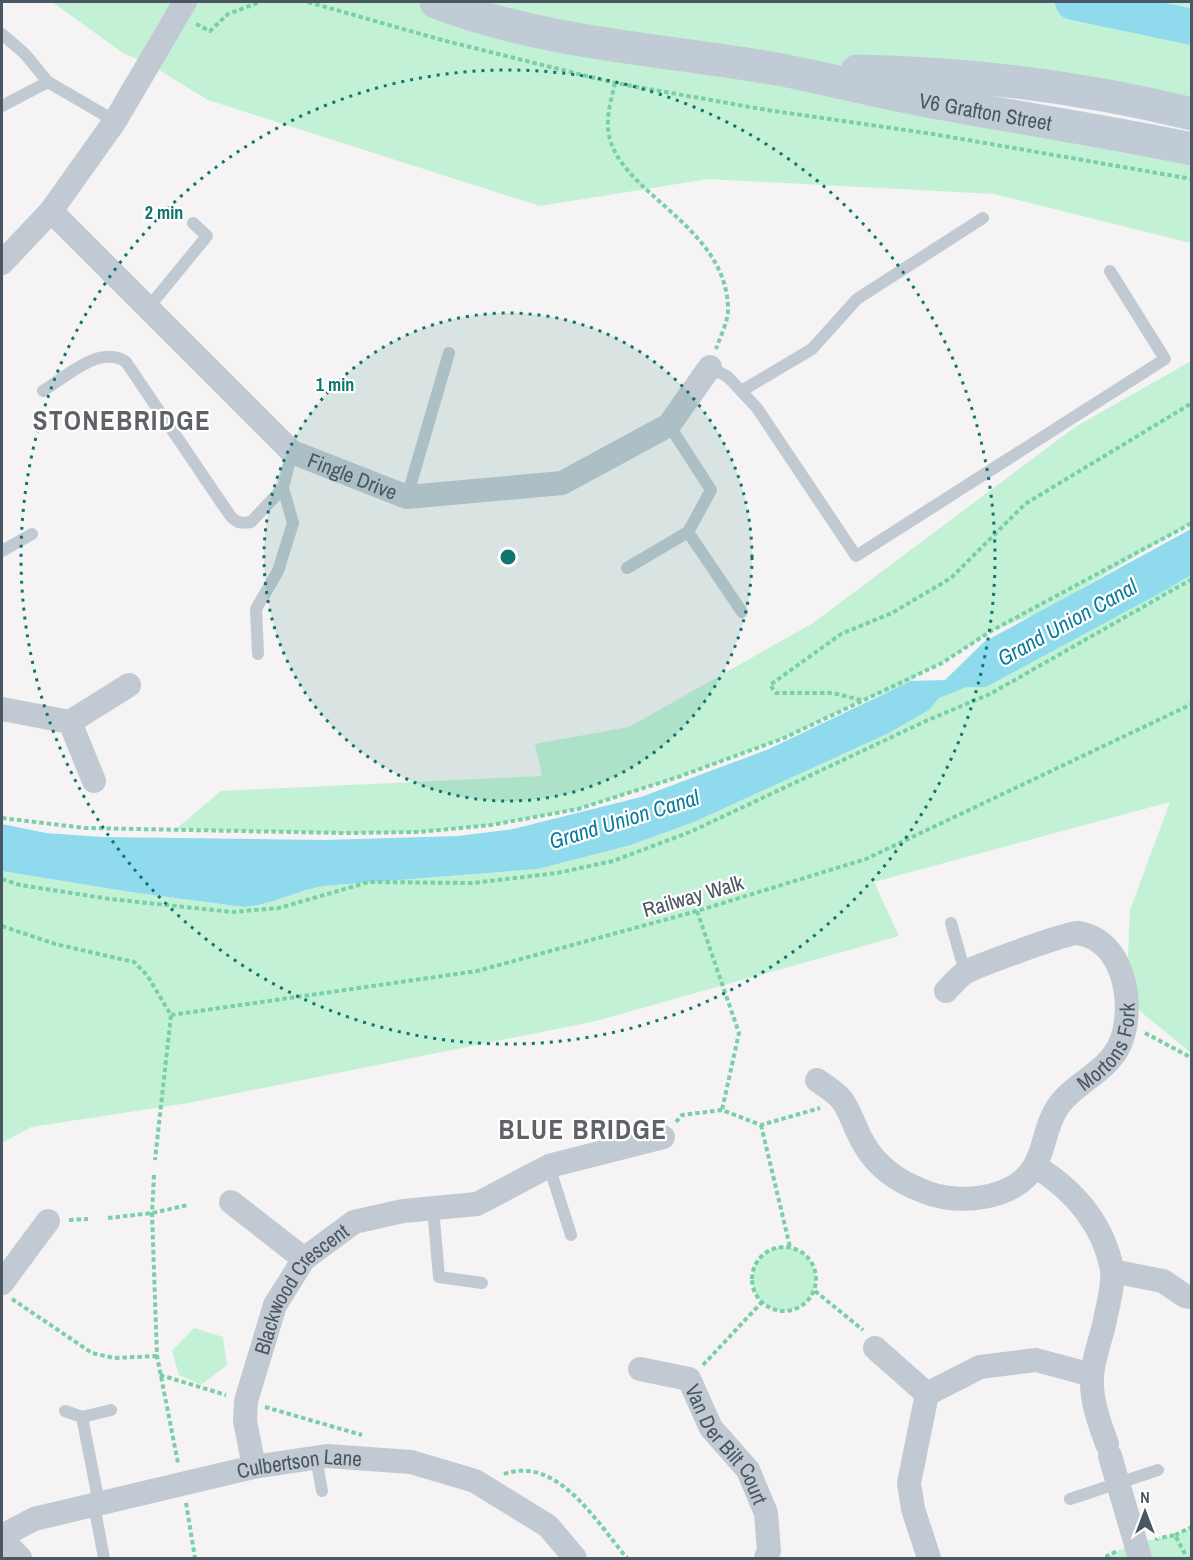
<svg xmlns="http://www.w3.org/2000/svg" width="1193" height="1560" viewBox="0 0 1193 1560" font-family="'Archivo Narrow',sans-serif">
  <rect width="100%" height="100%" fill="#f5f3f3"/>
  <path fill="#c3f1d5" d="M 52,2 L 1191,2 L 1191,114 L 787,70 L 1191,148 L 1191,243 L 994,194 L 708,179 L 540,206 L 208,100 L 149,64 L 123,53 Z
    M 1191,361 L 1191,523 L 1042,612 L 991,631 L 942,663 L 922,672 L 903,687 L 862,700 L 784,738 L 678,777 L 578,809 L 491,825 L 419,832 L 345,833 L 176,829 L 221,791 L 542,776 L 535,744 L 629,727 L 813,623 L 1075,427 Z
    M 1191,575 L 1191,1053 L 1140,1011 L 1128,955 L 1130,910 L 1170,802 L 874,882 L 899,936 L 596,1021 L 188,1103 L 31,1127 L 2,1143 L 2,871 L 130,892 L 244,907 C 271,905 296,891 323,886 L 538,869 L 631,845 L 694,822 L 887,734 L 929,710 L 939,698 L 967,687 L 986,687 Z
    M752 1279a32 32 0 1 1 64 0a32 32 0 1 1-64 0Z
    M 194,1328 L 223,1337 L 227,1365 L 201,1385 L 179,1375 L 172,1351 Z
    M 1191,1528 L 1191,1558 L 1107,1558 L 1107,1556 L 1135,1543 L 1175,1535 Z"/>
  <path fill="#90daee" d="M 1191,529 L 1191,575 L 1166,590 L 986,687 L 967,687 L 939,698 L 929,710 L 887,734 L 694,822 L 631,845 L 538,869 L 323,886 C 296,891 271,905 244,907 L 130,892 L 2,871 L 2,824 L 46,833 L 102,837 L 325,840 L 458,836 L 513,829 L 641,797 L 769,749 L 911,681 L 945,680 L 984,642 Z"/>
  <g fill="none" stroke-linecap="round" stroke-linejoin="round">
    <path stroke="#90daee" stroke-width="36" d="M 1073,2 L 1192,27"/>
    <path stroke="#7ad0a6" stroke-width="4" stroke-dasharray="4.5 3" stroke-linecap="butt" d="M 308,2 L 442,40 L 615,83 L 767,110 L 933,134 L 1192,179
      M 196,24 L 210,31 L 228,14 L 260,2
      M 615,83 C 612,97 607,112 608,128 C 612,192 728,223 728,310 C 728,322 720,337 716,349
      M 861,700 L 833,693 L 776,693 L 770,685 L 841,634 L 892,613 L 951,578 L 1025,504 L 1192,403
      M 2,818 L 85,828 L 345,833 L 419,832 L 491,825 L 578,809 L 678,777 L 784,738 L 942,663 L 991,631 L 1192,523
      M 2,879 L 20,885 L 110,899 L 232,912 L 279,908 L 369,882 L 473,883 L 557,873 L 613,861 L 690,832 L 928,720 L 990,694 L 1192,579
      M 697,911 L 739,1033 L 722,1110
      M 2,926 L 55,944 L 134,962 L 147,975 L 171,1015 L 155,1160
      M 171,1015 L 477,971 L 697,911 L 866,859 L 1192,704
      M 1145,1033 L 1192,1058
      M 676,1122 L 682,1115 L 722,1110 L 761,1125 L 820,1108
      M 761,1125 L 790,1247
      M 154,1175 L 152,1213 L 157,1356 L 178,1463
      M 108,1218 L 152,1213 L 188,1205
      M 69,1220 L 88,1219
      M752 1279a32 32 0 1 1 64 0a32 32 0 1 1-64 0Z
      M 815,1291 L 863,1330
      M 12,1299 L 92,1353 L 114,1358 L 157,1356
      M 703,1365 L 762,1302
      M 160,1375 L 226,1395
      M 265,1407 L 362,1435
      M 504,1474 C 558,1455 597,1523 627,1558
      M 186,1503 L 195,1558
      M 1175,1535 L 1192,1527
      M 1155,1539 L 1175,1535 L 1187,1558
      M 1107,1558 L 1107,1556 L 1117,1551"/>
    <path stroke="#c1cad2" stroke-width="12" d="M 2,34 L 25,54 L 48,82 L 115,121
      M 2,106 L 48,82
      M 148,308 L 207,236 L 193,223
      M 710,367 L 728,377 L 757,408 L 856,556 L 1165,359 L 1110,271
      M 743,390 L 812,349 L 857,299 L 983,218
      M 43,391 C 66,377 100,344 126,362 L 229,514 C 235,522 240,524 251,522 L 283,488 L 292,452
      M 669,425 L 711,490 L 688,532 L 742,612
      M 407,497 L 449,353
      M 2,551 L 32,534
      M 627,568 L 688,532
      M 258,654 L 256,609 L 278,571 L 293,523 L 283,488
      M 951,923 L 965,972
      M 549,1166 L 571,1235
      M 433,1208 L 439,1277 L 482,1283
      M 65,1411 L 82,1417 L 111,1410
      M 82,1417 L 99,1503
      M 316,1458 L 322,1491
      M 1070,1499 L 1158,1470
      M 94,1505 L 104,1558"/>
    <g stroke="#c1cad2" stroke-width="24">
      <path id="s1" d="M 51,211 L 292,452 L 407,497 L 562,483 L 669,425 L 710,367"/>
      <path d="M 2,263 L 51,211 L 115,121 L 185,2"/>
      <path d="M 2,709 L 70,722 L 129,685"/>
      <path d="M 70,722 L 94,781"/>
      <path id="s2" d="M 817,1080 C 826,1087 839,1094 844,1103 C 852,1116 856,1131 864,1144 C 877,1167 899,1182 923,1191 C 957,1206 1014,1200 1034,1167 C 1045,1149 1045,1126 1057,1108 C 1073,1083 1107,1073 1120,1044 C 1136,1007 1125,939 1077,933 C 1069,932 976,966 966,972 C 959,976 952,985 946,991"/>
      <path d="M 1035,1166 C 1074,1190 1103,1224 1112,1269 C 1114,1282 1109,1302 1106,1315 C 1103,1335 1093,1356 1092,1377 C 1091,1401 1099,1422 1107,1444"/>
      <path d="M 231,1202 L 304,1259"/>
      <path d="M 1112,1271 L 1163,1281 L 1185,1296 L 1192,1297"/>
      <path d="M 2,1283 L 48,1221"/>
      <path d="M 875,1348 L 927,1394"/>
      <path id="s3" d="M 640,1369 L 689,1379 L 711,1428 L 748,1470 L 766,1513 L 769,1551 L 766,1558"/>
      <path d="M 1110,1456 L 1140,1558"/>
      <path id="s4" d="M 254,1467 L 245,1421 L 246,1401 L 275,1305 L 304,1259 L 354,1222 L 403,1211 L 477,1204 L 549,1166 L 663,1137"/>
      <path id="s5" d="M 2,1536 L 34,1519 L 254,1467 L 327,1456 L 411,1462 L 475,1481 L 548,1526 L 575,1558"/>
      <path d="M 2,1539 L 20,1558"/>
      <path d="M 929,1558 L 913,1509 L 909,1483 L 927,1394 L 980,1367 L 1036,1360 L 1092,1375"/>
    </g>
    <g stroke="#c1cbd6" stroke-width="33">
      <path id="s6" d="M 436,2 C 548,45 665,49 782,70 C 832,80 882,93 933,102 C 1019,118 1105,131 1192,149"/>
      <path d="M 857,71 C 970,73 1082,87 1192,114"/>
    </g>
  </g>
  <circle cx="508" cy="557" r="244" fill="#0f766e" fill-opacity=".12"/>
  <g fill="none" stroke="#0f766e" stroke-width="3" stroke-dasharray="3 6">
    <circle cx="508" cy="557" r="244"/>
    <circle cx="508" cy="557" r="487"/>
  </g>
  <g text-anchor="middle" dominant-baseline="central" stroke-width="4.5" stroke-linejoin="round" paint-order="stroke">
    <g font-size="21" fill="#4a5661" stroke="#fff">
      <text stroke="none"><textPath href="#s6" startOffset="561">V6 Grafton Street</textPath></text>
      <text stroke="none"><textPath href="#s1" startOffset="406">Fingle Drive</textPath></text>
      <text transform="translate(693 896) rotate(-16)">Railway Walk</text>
      <text stroke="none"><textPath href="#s2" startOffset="426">Mortons Fork</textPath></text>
      <text stroke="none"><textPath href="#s4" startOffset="195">Blackwood Crescent</textPath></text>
      <text stroke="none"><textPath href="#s3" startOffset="126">Van Der Bilt Court</textPath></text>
      <text stroke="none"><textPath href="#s5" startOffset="308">Culbertson Lane</textPath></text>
    </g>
    <g font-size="22" font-style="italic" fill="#0c7c9b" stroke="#fff">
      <text transform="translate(1067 622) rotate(-29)">Grand Union Canal</text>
      <text transform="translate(624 819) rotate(-17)">Grand Union Canal</text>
    </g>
    <g font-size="27" font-weight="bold" letter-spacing="1.5" fill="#5f6368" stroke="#fff">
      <text x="122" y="420">STONEBRIDGE</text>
      <text x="583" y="1129">BLUE BRIDGE</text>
    </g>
  </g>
  <circle cx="508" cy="557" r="9" fill="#0f766e" stroke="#fff" stroke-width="3"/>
  <g font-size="18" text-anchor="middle" font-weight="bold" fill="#0f766e" stroke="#fff" stroke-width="4.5" stroke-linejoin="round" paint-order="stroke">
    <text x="164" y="219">2 min</text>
    <text x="335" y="391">1 min</text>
  </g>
  <rect width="1193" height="1560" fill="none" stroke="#4a5661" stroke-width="6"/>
  <g transform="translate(1145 1512)" stroke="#ffffff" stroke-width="4.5" paint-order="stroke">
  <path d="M0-4.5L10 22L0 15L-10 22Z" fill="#4a5661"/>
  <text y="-9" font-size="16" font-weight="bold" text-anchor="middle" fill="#4a5661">N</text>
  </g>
</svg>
